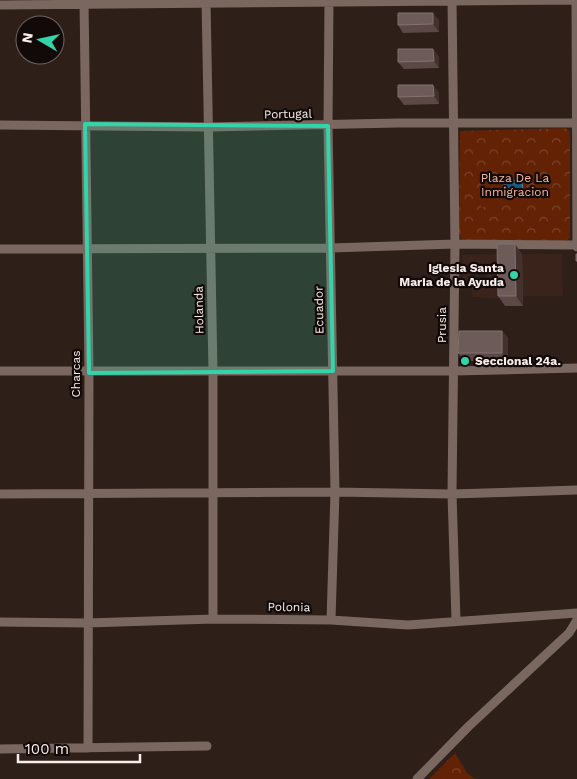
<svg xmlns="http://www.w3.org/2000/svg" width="577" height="779" viewBox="0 0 577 779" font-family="'Work Sans',sans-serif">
  <defs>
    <pattern id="park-crowns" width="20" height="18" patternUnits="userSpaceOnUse" patternTransform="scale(1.25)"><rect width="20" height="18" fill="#642205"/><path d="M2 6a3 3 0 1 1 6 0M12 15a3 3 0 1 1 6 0" fill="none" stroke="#7b422a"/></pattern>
    <pattern id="water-waves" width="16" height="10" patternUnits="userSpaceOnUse" patternTransform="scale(1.25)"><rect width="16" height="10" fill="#135c83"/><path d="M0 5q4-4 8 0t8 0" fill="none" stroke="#367495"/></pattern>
  </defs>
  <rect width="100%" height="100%" fill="#2e1f19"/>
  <path fill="#3a231b" d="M 504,254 L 505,299 L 472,297 L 472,288 L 487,287 L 487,272 L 471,272 L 471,282 L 463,282 L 462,255 Z
    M 522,254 L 562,254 L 563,296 L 523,296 Z"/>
  <path fill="url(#park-crowns)" d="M 565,128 L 569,130 L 570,134 L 570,238 L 565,241 L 462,240 L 459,233 L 460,131 Z
    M 455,753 L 467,773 L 475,779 L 429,779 Z"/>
  <path fill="#642205" d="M 481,184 L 490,184 L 491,207 L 481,207 Z"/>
  <path fill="url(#water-waves)" stroke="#5888a2" d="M 522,180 L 523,197 L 505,198 L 505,181 Z"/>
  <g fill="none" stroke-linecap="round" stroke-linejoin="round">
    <path stroke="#7a6760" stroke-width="9" d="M 84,0 L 89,373 L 88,748
      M 206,0 L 213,372 L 213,619
      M 329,0 L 328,126 L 335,492 L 331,620
      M 452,0 L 455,244 L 452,494 L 456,620
      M 576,0 L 577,247
      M 0,5 L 577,0
      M 0,125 L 208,127 L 398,123 L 577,123
      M 0,249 L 331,248 L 455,244 L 577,245
      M 0,371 L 454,371 L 577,368
      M 0,494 L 335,492 L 452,494 L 577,490
      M 0,622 L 87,623 L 213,619 L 331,620 L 408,625 L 577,613
      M 0,749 L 207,746
      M 417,779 L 469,726 L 569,633 L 577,620"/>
  </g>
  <path fill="#5c4947" d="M 439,20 L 439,32 L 403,33 L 398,25 Z
    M 433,49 L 439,57 L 439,68 L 404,69 L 398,62 Z
    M 433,85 L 439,93 L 439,104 L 404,105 L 398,97 Z
    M 522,254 L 523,306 L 505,306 L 498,296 Z
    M 502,331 L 508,338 L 508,361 L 464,361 L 458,353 Z"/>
  <path fill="#42312d" d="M 433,13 L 439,20 L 439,32 L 433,24 Z
    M 433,49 L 439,57 L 439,68 L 434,61 Z
    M 433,85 L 439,93 L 439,104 L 434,96 Z
    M 515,244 L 522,254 L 523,306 L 516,296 Z
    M 502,331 L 508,338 L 508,361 L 502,353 Z"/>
  <path fill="#6d5b59" stroke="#837270" d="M 398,13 L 433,13 L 433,24 L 398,25 Z
    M 398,49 L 433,49 L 434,61 L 398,62 Z
    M 398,85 L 433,85 L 434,96 L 398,97 Z
    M 497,244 L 515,244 L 516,296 L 498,296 Z
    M 576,254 L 577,254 L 577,261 L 576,261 Z
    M 459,331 L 502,331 L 502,353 L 458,353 Z"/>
  <path fill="#32d4a9" fill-opacity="0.2" stroke="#32d4a9" stroke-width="4" stroke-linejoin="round" d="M 85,124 L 328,126 L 333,371 L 89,373 Z"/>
  <g fill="#32d4a9" stroke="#110a08" stroke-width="2">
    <circle cx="514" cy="275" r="5"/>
    <circle cx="465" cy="361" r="5"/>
  </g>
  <g text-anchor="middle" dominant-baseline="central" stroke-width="4.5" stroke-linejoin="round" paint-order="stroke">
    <g font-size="12" fill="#faeeea" stroke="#110a08">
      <text transform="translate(288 114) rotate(-1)">Portugal</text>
      <text transform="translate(199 310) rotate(-91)">Holanda</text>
      <text transform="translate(319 310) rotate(-91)">Ecuador</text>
      <text transform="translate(442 325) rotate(-90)">Prusia</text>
      <text transform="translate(76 374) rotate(-90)">Charcas</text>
      <text transform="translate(289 607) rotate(1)">Polonia</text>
    </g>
    <g font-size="12" fill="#f9b49c" stroke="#110a08">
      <text x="515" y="178">Plaza De La<tspan x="515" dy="14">Inmigracion</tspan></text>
    </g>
    <g font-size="12" font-weight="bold" fill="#faeeea" stroke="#110a08" text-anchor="end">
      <text x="504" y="268">Iglesia Santa<tspan x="504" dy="14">Maria de la Ayuda</tspan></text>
      <text x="475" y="361" text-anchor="start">Seccional 24a.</text>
    </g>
  </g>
  <g transform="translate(40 40) rotate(279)"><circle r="24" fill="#110a08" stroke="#6e6562"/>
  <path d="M0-4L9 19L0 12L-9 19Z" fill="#32d4a9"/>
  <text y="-8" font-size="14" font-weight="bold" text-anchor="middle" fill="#faeeea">N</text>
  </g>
  <path d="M18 754v8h122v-8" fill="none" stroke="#faeeea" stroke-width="2.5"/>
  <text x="25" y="754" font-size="15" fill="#faeeea" stroke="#110a08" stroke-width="4" paint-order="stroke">100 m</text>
</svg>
